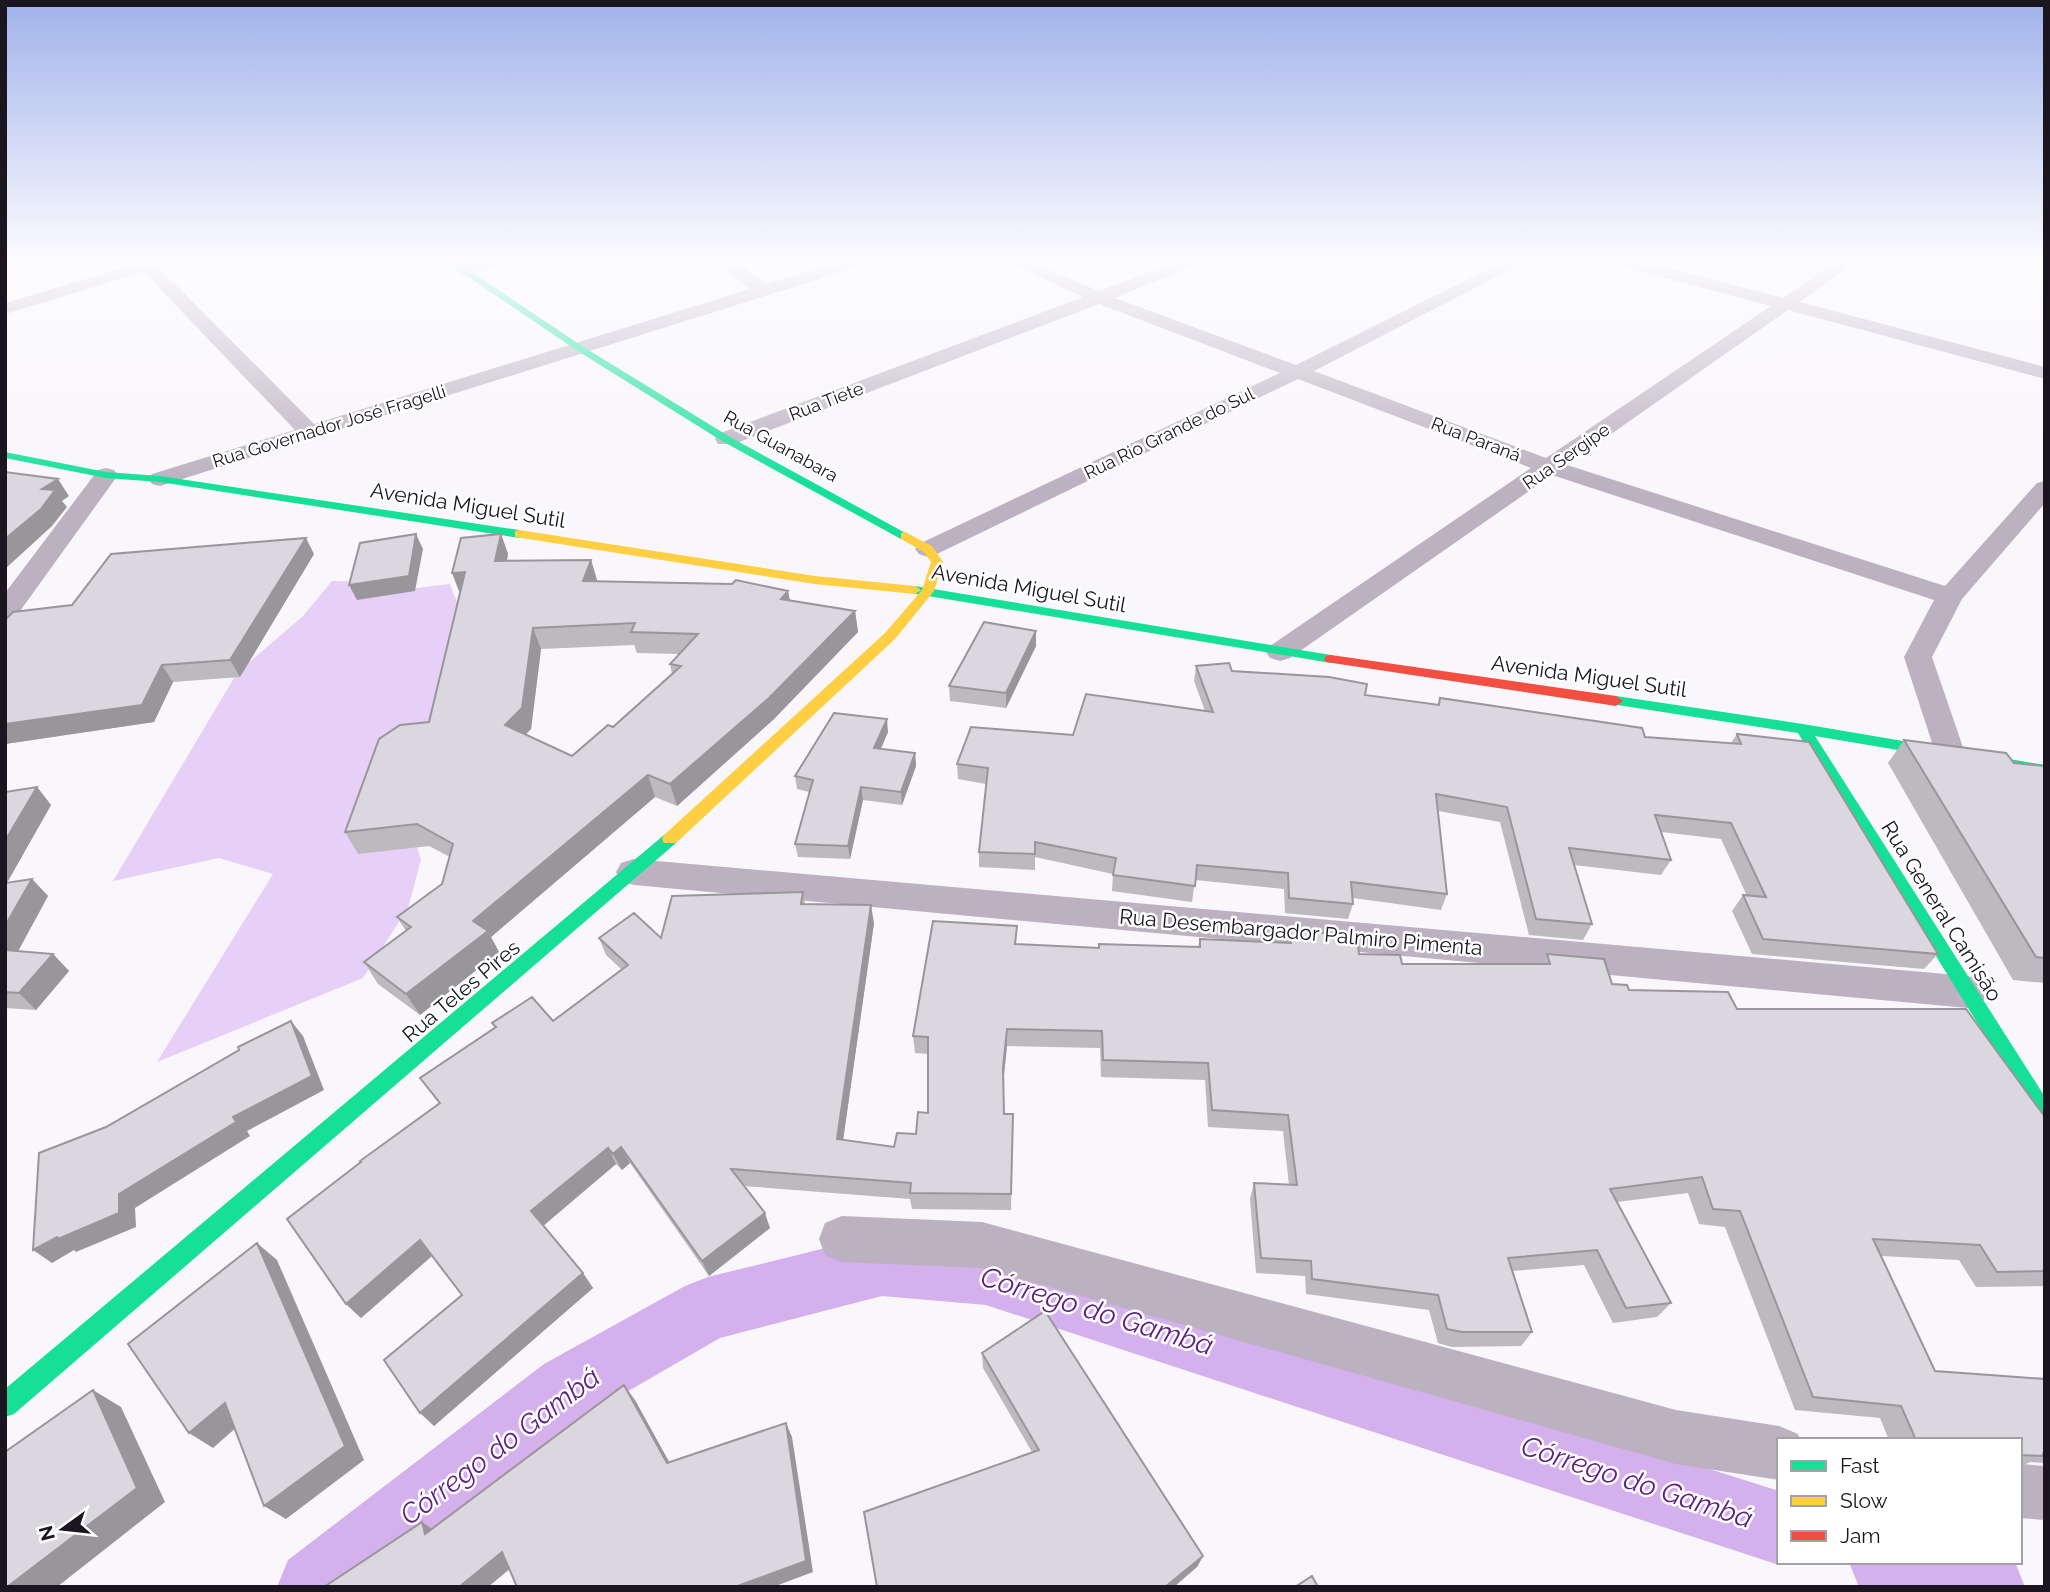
<svg xmlns="http://www.w3.org/2000/svg" width="2050" height="1592" viewBox="0 0 2050 1592" font-family="Raleway,sans-serif">
  <rect width="100%" height="100%" fill="#f9f6fc"/>
  <path fill="#e7d0f8" d="M 332,581 L 377,582 L 401,590 L 450,584 L 465,623 L 470,668 L 400,793 L 421,860 L 408,908 L 363,978 L 157,1062 L 273,874 L 219,858 L 113,881 L 237,673 L 303,616 Z"/>
  <g fill="none" stroke-linecap="round" stroke-linejoin="round">
    <path fill="#d4b0ed" fill-rule="evenodd" d="M 882,1234 L 986,1241 L 1779,1491 L 1779,1562 L 1785,1562 L 1779,1565 L 986,1305 L 882,1296 L 720,1338 L 592,1412 L 375,1587 L 277,1587 L 288,1560 L 544,1364 L 685,1286 L 708,1277 Z
      M 1849,1562 L 2015,1562 L 2025,1587 L 1859,1587 Z"/>
    <path fill="#bbb1c1" fill-rule="evenodd" d="M 133,259 L 175,259 L 173,264 L 159,268 L 314,424 L 750,289 L 712,259 L 732,259 L 766,284 L 845,259 L 872,259 L 870,263 L 160,486 L 152,484 L 148,479 L 152,474 L 295,430 L 144,272 L 5,314 L 5,303 L 136,264 Z
      M 482,259 L 508,259 L 506,263 L 464,276 L 455,271 L 458,267 Z
      M 1001,259 L 1024,259 L 1099,291 L 1184,259 L 1209,259 L 1115,298 L 1296,365 L 1509,259 L 1531,259 L 1314,371 L 1546,458 L 1771,306 L 1609,263 L 1607,259 L 1636,259 L 1783,298 L 1839,259 L 1859,259 L 1800,302 L 2045,367 L 2045,379 L 1788,310 L 1567,465 L 1945,586 L 2037,483 L 2045,481 L 2045,503 L 1962,599 L 1932,657 L 1966,756 L 1961,764 L 1950,767 L 1939,764 L 1904,657 L 1934,600 L 1552,475 L 1290,658 L 1280,661 L 1270,658 L 1266,652 L 1270,646 L 1531,468 L 1298,379 L 937,554 L 928,557 L 919,554 L 915,549 L 919,544 L 1280,373 L 1099,304 L 734,444 L 718,444 L 715,439 L 718,434 L 1083,297 Z
      M 106,468 L 114,470 L 118,475 L 15,618 L 5,620 L 5,593 L 98,470 Z
      M 634,859 L 1968,976 L 1982,981 L 1988,992 L 1982,1003 L 1968,1008 L 634,885 L 621,881 L 616,872 L 621,863 Z
      M 842,1216 L 982,1222 L 1676,1410 L 1779,1426 L 1798,1434 L 1800,1440 L 1779,1440 L 1779,1480 L 1676,1464 L 982,1268 L 842,1262 L 825,1255 L 819,1239 L 825,1223 Z
      M 2020,1464 L 2045,1466 L 2045,1520 L 2020,1518 Z"/>
    <path fill="#16e098" fill-rule="evenodd" d="M 442,259 L 452,259 L 582,346 L 730,437 L 911,536 L 909,539 L 901,539 L 722,441 L 576,350 Z
      M 5,452 L 106,472 L 160,476 L 519,530 L 525,534 L 519,538 L 160,482 L 106,478 L 5,458 Z
      M 915,586 L 1331,655 L 1338,659 L 1331,663 L 910,593 L 909,590 Z
      M 1616,696 L 1803,724 L 2045,765 L 2045,775 L 1815,736 L 2045,1097 L 2045,1124 L 2038,1121 L 1798,733 L 1611,704 L 1609,701 L 1611,698 Z
      M 670,833 L 676,835 L 678,839 L 676,843 L 14,1414 L 5,1417 L 5,1389 L 664,835 Z"/>
    <path fill="#ffcf43" fill-rule="evenodd" d="M 519,530 L 815,576 L 915,586 L 921,590 L 915,594 L 815,584 L 515,537 L 515,531 Z
      M 905,532 L 932,546 L 943,562 L 934,591 L 895,639 L 676,843 L 664,843 L 662,839 L 664,835 L 885,633 L 922,590 L 931,562 L 924,552 L 901,539 L 901,533 Z"/>
    <path fill="#f24e42" fill-rule="evenodd" d="M 1331,655 L 1616,696 L 1623,701 L 1616,706 L 1326,662 L 1324,659 L 1326,656 Z"/>
  </g>
  <path fill="#bcb9bf" fill-rule="evenodd" d="M 501,534 L 508,554 L 507,561 L 591,560 L 597,581 L 788,591 L 790,601 L 855,611 L 858,632 L 773,720 L 677,806 L 655,797 L 491,937 L 499,952 L 420,1015 L 378,984 L 364,962 L 406,931 L 397,917 L 442,884 L 450,857 L 429,846 L 358,854 L 345,832 L 429,722 ZM 634,645 L 637,653 L 679,654 L 670,664 L 672,674 L 613,727 L 572,756 L 525,735 L 531,729 L 541,649 Z
    M 314,554 L 240,677 L 173,682 L 154,722 L 5,744 L 5,620 Z
    M 1036,631 L 1036,646 L 1006,708 L 950,701 L 949,686 Z
    M 1196,666 L 1365,695 L 1437,705 L 1440,698 L 1645,737 L 1731,743 L 1737,734 L 1938,954 L 1924,969 L 1752,954 L 1732,911 L 1743,895 L 1747,896 L 1721,839 L 1661,832 L 1671,860 L 1661,875 L 1574,865 L 1592,924 L 1583,940 L 1529,935 L 1500,822 L 1438,811 L 1447,894 L 1441,910 L 1353,898 L 1353,904 L 1348,919 L 1285,913 L 1284,889 L 1195,880 L 1192,902 L 1112,891 L 1113,874 L 1035,857 L 1035,870 L 979,867 L 979,852 L 986,784 L 958,779 L 957,764 L 1073,735 L 1205,711 L 1194,681 Z
    M 888,732 L 881,749 L 915,753 L 916,766 L 902,805 L 863,800 L 850,859 L 798,857 L 795,844 L 809,792 L 797,789 L 795,776 Z
    M 1904,740 L 2014,763 L 2045,766 L 2045,983 L 2013,980 L 1888,763 Z
    M 37,787 L 51,805 L 7,883 L 32,879 L 48,896 L 18,951 L 53,954 L 69,971 L 36,1010 L 5,1008 L 5,792 Z
    M 803,892 L 805,904 L 874,923 L 843,1140 L 894,1147 L 916,1134 L 928,1113 L 928,1054 L 915,1053 L 913,1036 L 1017,944 L 1099,948 L 1198,947 L 1200,939 L 1287,943 L 1291,930 L 1359,954 L 1402,964 L 1542,964 L 1547,954 L 1612,984 L 1629,990 L 1737,1009 L 2045,1117 L 2045,1286 L 1976,1287 L 1959,1260 L 1881,1256 L 1935,1371 L 2045,1379 L 2045,1463 L 2030,1462 L 2020,1467 L 2020,1440 L 1889,1440 L 1880,1418 L 1795,1410 L 1725,1227 L 1699,1224 L 1688,1193 L 1617,1202 L 1671,1303 L 1657,1317 L 1613,1323 L 1584,1265 L 1513,1271 L 1532,1332 L 1521,1346 L 1452,1347 L 1438,1343 L 1429,1310 L 1306,1294 L 1305,1276 L 1256,1273 L 1250,1199 L 1254,1183 L 1289,1185 L 1283,1131 L 1208,1127 L 1205,1080 L 1101,1077 L 1100,1048 L 1007,1046 L 1003,1084 L 1004,1114 L 1013,1131 L 1011,1210 L 912,1209 L 910,1199 L 744,1186 L 770,1228 L 709,1276 L 630,1163 L 622,1170 L 616,1164 L 543,1225 L 583,1273 L 593,1288 L 434,1426 L 462,1295 L 432,1256 L 361,1318 L 346,1304 L 439,1104 L 420,1078 L 495,1028 L 492,1023 L 553,1021 L 621,969 L 606,955 L 599,938 L 661,938 Z
    M 982,1353 L 1203,1556 L 1197,1567 L 1032,1452 L 983,1368 Z"/>
  <path fill="#99969b" d="M 58,479 L 69,496 L 62,501 L 67,507 L 52,526 L 5,569 L 5,539 L 42,489 Z
    M 416,534 L 423,549 L 415,591 L 357,600 L 349,585 Z
    M 501,534 L 508,554 L 503,581 L 495,561 Z
    M 306,538 L 314,554 L 240,677 L 230,660 Z
    M 591,560 L 597,580 L 590,601 L 583,581 Z
    M 465,572 L 460,594 L 452,573 Z
    M 788,591 L 792,612 L 781,599 Z
    M 855,611 L 858,632 L 773,720 L 677,806 L 670,784 Z
    M 533,628 L 541,649 L 531,729 L 514,746 L 505,725 Z
    M 1036,631 L 1036,646 L 1006,708 L 1006,693 Z
    M 162,665 L 173,682 L 154,722 L 5,744 L 5,724 Z
    M 887,719 L 888,732 L 875,761 L 874,748 Z
    M 915,753 L 916,766 L 902,805 L 901,792 Z
    M 648,775 L 655,797 L 491,937 L 499,952 L 420,1015 L 406,994 L 473,921 Z
    M 37,787 L 51,805 L 5,886 L 5,841 Z
    M 861,787 L 863,800 L 850,859 L 848,846 Z
    M 32,879 L 48,896 L 10,966 L 5,962 L 5,926 Z
    M 871,905 L 874,923 L 841,1155 L 837,1139 Z
    M 53,954 L 69,971 L 36,1010 L 19,993 Z
    M 291,1021 L 303,1036 L 324,1090 L 247,1131 L 250,1136 L 135,1208 L 136,1227 L 76,1252 L 74,1250 L 52,1263 L 33,1250 L 57,1237 L 233,1117 Z
    M 1007,1029 L 1007,1046 L 1003,1084 L 1003,1068 Z
    M 621,1147 L 630,1163 L 622,1170 L 613,1154 Z
    M 608,1148 L 616,1164 L 542,1227 L 531,1211 Z
    M 765,1213 L 770,1228 L 709,1276 L 702,1261 Z
    M 420,1240 L 433,1255 L 361,1318 L 346,1304 Z
    M 257,1243 L 277,1260 L 364,1460 L 286,1519 L 264,1506 Z
    M 583,1273 L 593,1288 L 434,1426 L 420,1413 Z
    M 624,1385 L 635,1400 L 677,1476 L 667,1463 Z
    M 93,1390 L 121,1407 L 165,1502 L 57,1587 L 7,1587 Z
    M 225,1403 L 247,1418 L 213,1448 L 189,1433 Z
    M 786,1423 L 792,1437 L 813,1572 L 773,1587 L 735,1587 Z
    M 422,1522 L 439,1534 L 425,1534 Z
    M 502,1552 L 517,1563 L 488,1587 L 459,1587 Z
    M 1203,1556 L 1197,1567 L 1174,1587 L 1165,1587 Z"/>
  <path fill="#dbd7de" stroke="#99969b" stroke-width="2" fill-rule="evenodd" d="M 5,472 L 58,479 L 42,489 L 55,490 L 41,509 L 5,539 Z
    M 416,534 L 409,576 L 349,585 L 360,543 Z
    M 501,534 L 495,561 L 591,560 L 583,581 L 732,584 L 736,580 L 788,591 L 781,599 L 855,611 L 769,698 L 670,784 L 648,775 L 473,921 L 488,931 L 406,994 L 364,962 L 411,927 L 397,917 L 442,884 L 453,844 L 417,824 L 345,832 L 379,739 L 400,725 L 429,722 L 465,572 L 452,573 L 461,538 ZM 635,623 L 631,632 L 698,634 L 670,664 L 681,666 L 613,727 L 608,725 L 572,756 L 505,725 L 522,708 L 533,628 Z
    M 306,538 L 230,660 L 162,665 L 142,705 L 5,724 L 5,620 L 13,612 L 72,605 L 111,554 Z
    M 984,622 L 1036,631 L 1006,693 L 949,686 Z
    M 1229,663 L 1232,671 L 1329,677 L 1367,684 L 1365,695 L 1439,705 L 1440,698 L 1642,728 L 1645,737 L 1741,744 L 1737,734 L 1809,742 L 1938,954 L 1763,939 L 1743,895 L 1766,897 L 1731,823 L 1655,815 L 1671,860 L 1569,848 L 1592,924 L 1536,919 L 1507,807 L 1436,794 L 1447,894 L 1351,882 L 1353,904 L 1289,898 L 1288,873 L 1197,865 L 1195,886 L 1113,875 L 1116,858 L 1035,842 L 1035,854 L 979,852 L 988,768 L 957,764 L 971,727 L 1073,735 L 1086,694 L 1213,712 L 1196,666 Z
    M 834,713 L 887,719 L 874,748 L 915,753 L 901,792 L 861,787 L 848,846 L 795,844 L 813,780 L 795,776 Z
    M 1904,740 L 2006,753 L 2014,763 L 2045,766 L 2045,958 L 2036,957 Z
    M 37,787 L 5,841 L 5,792 Z
    M 32,879 L 5,926 L 5,883 Z
    M 803,892 L 801,904 L 871,905 L 837,1139 L 894,1147 L 897,1133 L 916,1134 L 918,1112 L 928,1113 L 928,1037 L 913,1036 L 933,921 L 1017,926 L 1015,944 L 1099,948 L 1099,944 L 1200,947 L 1200,939 L 1291,943 L 1291,930 L 1357,936 L 1359,954 L 1400,955 L 1402,964 L 1550,964 L 1547,954 L 1604,959 L 1612,984 L 1627,985 L 1629,990 L 1728,992 L 1737,1009 L 1966,1009 L 2045,1117 L 2045,1271 L 1997,1272 L 1980,1245 L 1873,1239 L 1935,1371 L 2045,1379 L 2045,1450 L 2042,1456 L 2020,1455 L 2020,1440 L 1916,1440 L 1901,1406 L 1813,1397 L 1740,1211 L 1713,1209 L 1702,1177 L 1610,1189 L 1671,1303 L 1626,1308 L 1597,1250 L 1508,1258 L 1532,1332 L 1462,1332 L 1447,1329 L 1438,1295 L 1312,1279 L 1311,1261 L 1261,1258 L 1254,1183 L 1297,1185 L 1288,1115 L 1212,1110 L 1208,1063 L 1103,1060 L 1102,1031 L 1007,1029 L 1003,1068 L 1004,1114 L 1013,1114 L 1011,1194 L 910,1193 L 911,1183 L 731,1169 L 765,1213 L 702,1261 L 621,1147 L 613,1154 L 608,1148 L 531,1211 L 583,1273 L 420,1413 L 384,1360 L 462,1295 L 420,1240 L 346,1304 L 287,1219 L 361,1162 L 360,1161 L 440,1103 L 420,1078 L 496,1027 L 492,1023 L 532,997 L 553,1021 L 628,965 L 599,938 L 634,913 L 661,938 L 672,896 Z
    M 5,950 L 53,954 L 19,993 L 5,992 Z
    M 291,1021 L 312,1076 L 233,1117 L 236,1122 L 119,1194 L 119,1213 L 58,1239 L 57,1237 L 33,1250 L 39,1153 L 106,1127 L 239,1050 L 238,1047 Z
    M 257,1243 L 345,1446 L 264,1506 L 225,1403 L 189,1433 L 128,1344 Z
    M 1045,1311 L 1203,1556 L 1165,1587 L 877,1587 L 864,1512 L 1039,1450 L 982,1353 Z
    M 624,1385 L 667,1463 L 786,1423 L 806,1561 L 735,1587 L 517,1587 L 502,1552 L 459,1587 L 324,1587 L 422,1522 L 425,1534 Z
    M 93,1390 L 137,1488 L 7,1587 L 5,1587 L 5,1452 Z
    M 1312,1576 L 1318,1587 L 1295,1587 Z"/>
  <linearGradient id="sky" x2="0" y2="1"><stop stop-color="#a0b2ea"/><stop offset="0.54" stop-color="#fcfbfe"/><stop offset="1" stop-color="#fcfbfe" stop-opacity="0"/></linearGradient>
  <rect width="2050" height="482" fill="url(#sky)"/>
  <g text-anchor="middle" dominant-baseline="central" stroke-width="5" stroke-linejoin="round" paint-order="stroke">
    <g font-size="18" fill="#1a151e" stroke="#fff">
      <text transform="translate(826 401) rotate(-21)">Rua Tiete</text>
      <text transform="translate(329 426) rotate(-17)">Rua Governador José Fragelli</text>
      <text transform="translate(1169 433) rotate(-26)">Rua Rio Grande do Sul</text>
      <text transform="translate(1476 439) rotate(21)">Rua Paraná</text>
      <text transform="translate(781 446) rotate(29)">Rua Guanabara</text>
      <text transform="translate(1566 456) rotate(-35)">Rua Sergipe</text>
    </g>
    <g font-size="21" fill="#1a151e" stroke="#fff">
      <text transform="translate(468 505) rotate(9)">Avenida Miguel Sutil</text>
      <text transform="translate(1029 588) rotate(10)">Avenida Miguel Sutil</text>
      <text transform="translate(1589 676) rotate(8)">Avenida Miguel Sutil</text>
      <text transform="translate(1942 911) rotate(58)">Rua General Camisão</text>
      <text transform="translate(1301 932) rotate(5)">Rua Desembargador Palmiro Pimenta</text>
      <text transform="translate(461 991) rotate(-40)">Rua Teles Pires</text>
    </g>
    <g font-size="28" font-style="italic" fill="#622384" stroke="#fff">
      <text transform="translate(1097 1311) rotate(17)">Córrego do Gambá</text>
      <text transform="translate(500 1446) rotate(-37)">Córrego do Gambá</text>
      <text transform="translate(1637 1482) rotate(18)">Córrego do Gambá</text>
    </g>
  </g>
  <rect width="2050" height="1592" fill="none" stroke="#1a151e" stroke-width="14"/>
  <rect x="1777" y="1438" width="245" height="126" fill="#ffffff" stroke="#a3a1a5" stroke-width="2"/>
  <rect x="1791" y="1461" width="35" height="10" fill="#16e098" stroke="#a3a1a5" stroke-width="2"/>
  <text x="1840" y="1473" font-size="21" fill="#1a151e">Fast</text>
  <rect x="1791" y="1496" width="35" height="10" fill="#ffcf43" stroke="#a3a1a5" stroke-width="2"/>
  <text x="1840" y="1508" font-size="21" fill="#1a151e">Slow</text>
  <rect x="1791" y="1531" width="35" height="10" fill="#f24e42" stroke="#a3a1a5" stroke-width="2"/>
  <text x="1840" y="1543" font-size="21" fill="#1a151e">Jam</text>
  <g transform="translate(63 1529) rotate(255)" stroke="#ffffff" stroke-width="5" paint-order="stroke">
  <path d="M0-5L12 26L0 18L-12 26Z" fill="#1a151e"/>
  <text y="-10" font-size="19" font-weight="bold" text-anchor="middle" fill="#1a151e">N</text>
  </g>
</svg>
